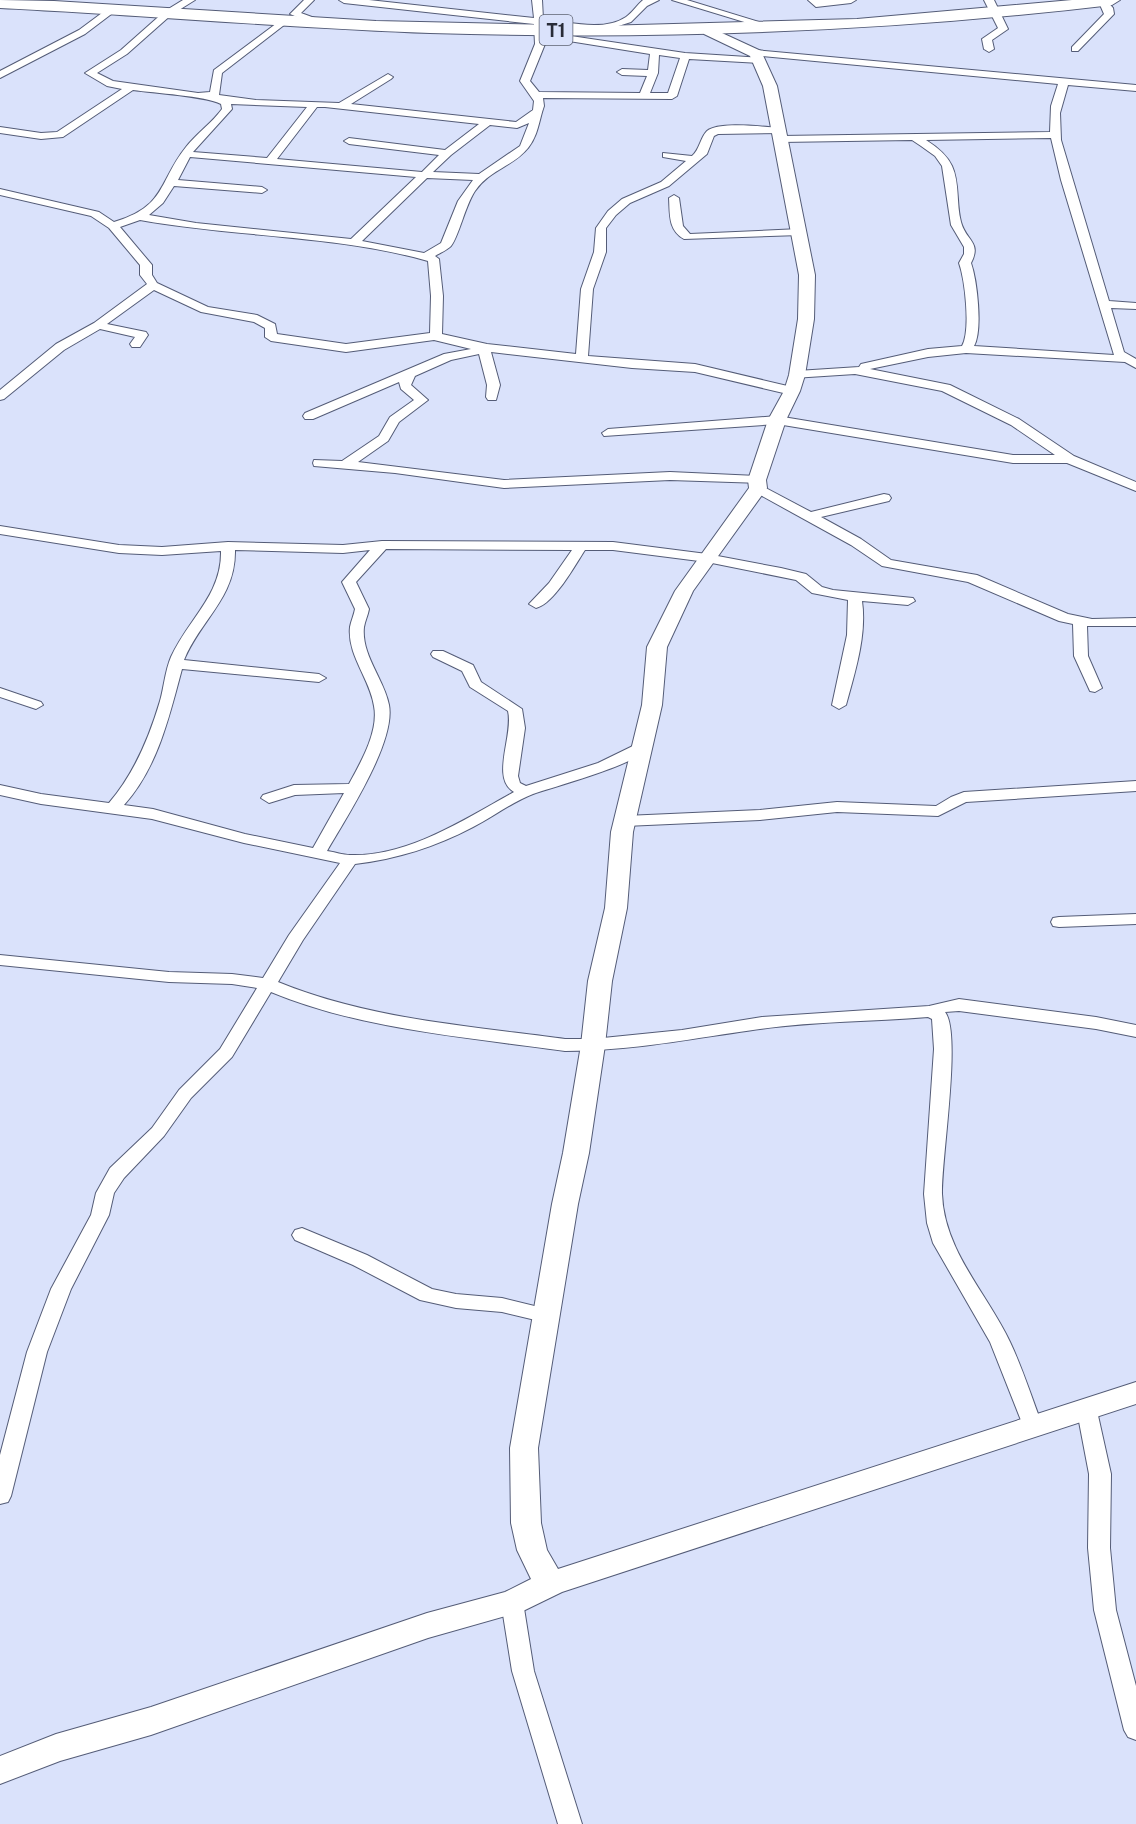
<svg xmlns="http://www.w3.org/2000/svg" width="1136" height="1824" viewBox="0 0 1136 1824" font-family="'Public Sans',sans-serif">
  <rect width="100%" height="100%" fill="#dae2fb"/>
  <g fill="none" stroke-linecap="round" stroke-linejoin="round">
    <defs>
      <path id="street" d="M 183,0 L 195,0 L 171,15 L 127,54 L 97,73 L 113,81 L 198,93 L 210,92 L 214,70 L 285,17 L 288,18 L 288,22 L 222,73 L 219,95 L 256,100 L 339,103 L 388,74 L 393,77 L 391,79 L 351,104 L 516,122 L 533,110 L 534,101 L 520,81 L 535,44 L 534,24 L 344,3 L 339,0 L 369,0 L 534,18 L 532,0 L 542,0 L 543,19 C 568,22 604,32 626,17 C 633,12 637,5 643,0 L 659,0 L 647,6 L 631,22 L 612,28 L 590,30 L 543,25 L 544,32 L 685,53 L 763,58 L 763,62 L 760,63 L 689,59 L 677,96 L 672,99 L 543,98 L 544,106 C 539,120 538,136 528,148 C 514,166 489,170 475,191 C 465,206 459,236 451,246 C 447,250 440,253 435,256 L 439,259 L 443,296 L 442,334 L 487,344 L 576,354 L 581,289 L 594,252 L 596,228 L 608,211 L 622,199 L 661,182 L 686,161 L 663,157 L 663,153 L 692,156 C 700,149 700,138 707,131 C 719,121 764,127 780,128 L 785,131 L 784,133 L 718,134 L 714,136 L 707,154 L 669,186 L 630,203 L 616,215 L 606,228 L 606,252 L 593,289 L 588,356 L 695,364 L 796,388 L 796,394 L 792,395 L 695,372 L 632,368 L 491,352 L 500,385 L 496,400 L 488,400 L 486,397 L 487,385 L 479,354 L 451,360 L 415,376 L 411,385 L 428,400 L 399,422 L 388,441 L 358,462 L 504,480 L 670,472 L 757,476 L 762,477 L 764,480 L 762,483 L 670,480 L 504,488 L 395,473 L 314,466 L 313,463 L 314,460 L 342,461 L 379,436 L 390,417 L 414,400 L 401,389 L 399,382 L 313,419 L 305,419 L 303,416 L 305,413 L 444,354 L 471,349 L 434,340 L 346,352 L 271,341 L 265,337 L 265,328 L 254,322 L 201,312 L 154,290 L 107,324 L 146,332 L 148,335 L 140,347 L 132,347 L 130,344 L 135,337 L 100,329 L 64,350 L 4,399 L 0,400 L 0,390 L 56,344 L 94,323 L 147,284 L 140,275 L 140,265 L 109,228 L 91,216 L 0,195 L 0,189 L 99,212 L 114,222 C 167,206 158,182 186,147 C 197,133 212,123 222,109 L 221,104 C 206,96 154,93 133,90 L 63,137 L 41,139 L 0,133 L 0,127 L 41,133 L 57,132 L 122,89 L 107,86 L 85,73 L 121,50 L 165,11 ZM 544,37 L 650,54 L 648,70 L 622,69 L 617,72 L 622,75 L 647,76 L 640,93 L 539,92 L 530,81 L 545,44 ZM 659,55 L 680,58 L 668,93 L 650,93 L 658,73 ZM 231,104 L 307,107 L 267,158 L 193,152 L 232,109 ZM 317,107 L 325,107 L 479,124 L 445,150 L 349,138 L 344,141 L 349,144 L 439,155 L 422,172 L 277,159 ZM 529,123 L 520,146 L 479,174 L 433,172 L 451,155 L 490,125 L 517,128 ZM 190,157 L 416,177 L 351,239 L 196,223 L 149,215 L 163,203 L 174,186 L 262,193 L 267,190 L 262,187 L 178,180 ZM 427,178 L 473,180 L 458,201 L 441,243 L 424,253 L 362,241 ZM 140,220 C 233,237 338,235 428,261 L 431,296 L 430,333 L 346,344 L 277,334 L 275,324 L 257,315 L 208,307 L 157,283 L 152,275 L 152,265 L 120,227 Z
        M 304,0 L 314,0 L 301,13 L 320,20 L 320,24 L 314,24 L 290,14 Z
        M 672,0 L 687,0 L 779,28 L 771,30 Z
        M 808,0 L 856,0 L 851,3 L 816,7 Z
        M 984,0 L 994,0 L 1008,29 L 992,40 L 994,49 L 989,52 L 984,49 L 982,39 L 998,28 Z
        M 1098,0 L 1106,0 L 1113,8 L 1114,14 L 1078,51 L 1072,51 L 1072,47 L 1104,14 Z
        M 110,7 L 118,9 L 85,34 L 0,78 L 0,71 L 79,30 Z
        M 755,50 L 1136,85 L 1136,91 L 1068,85 L 1060,113 L 1061,140 L 1109,301 L 1136,303 L 1136,309 L 1111,308 L 1124,352 L 1136,359 L 1136,368 L 1125,362 L 966,353 L 928,357 L 870,369 L 950,385 L 1019,419 L 1074,456 L 1136,482 L 1136,491 L 1067,463 L 1013,463 L 777,424 L 604,436 L 602,433 L 608,429 L 777,416 L 1013,455 L 1055,455 L 1011,425 L 942,391 L 855,374 L 793,378 L 791,375 L 797,371 L 859,367 L 861,364 L 928,349 L 962,346 C 971,330 965,280 959,263 L 964,254 L 964,247 L 951,225 L 942,166 L 935,156 L 921,146 L 912,140 L 781,142 L 776,139 L 781,136 L 1050,132 L 1051,106 L 1058,84 L 752,55 L 752,51 ZM 1051,138 L 1061,180 L 1114,355 L 974,346 C 983,330 977,280 971,263 C 982,242 966,241 961,222 C 956,204 960,183 952,166 C 947,155 937,147 926,140 Z
        M 674,195 L 679,198 L 683,226 L 690,234 L 800,229 L 806,232 L 800,235 L 684,239 C 668,230 670,214 669,198 Z
        M 758,484 L 811,512 L 884,494 L 889,495 L 891,498 L 889,501 L 821,517 L 861,539 L 891,560 L 977,575 L 1068,614 L 1092,619 L 1136,618 L 1136,626 L 1087,626 L 1088,656 L 1102,688 L 1095,692 L 1090,691 L 1074,656 L 1073,624 L 1059,621 L 968,582 L 882,566 L 851,545 L 753,491 L 751,488 Z
        M 0,526 L 119,545 L 162,547 L 228,542 L 343,545 L 382,541 L 613,542 L 707,554 L 781,568 L 806,574 L 822,587 L 833,590 L 913,598 L 915,601 L 908,605 L 862,601 C 867,635 855,672 846,705 L 839,709 L 832,705 L 847,635 L 848,600 L 812,593 L 796,580 L 707,562 L 613,550 L 585,550 C 575,565 554,604 536,608 L 529,604 L 549,583 L 572,550 L 386,549 L 356,582 L 369,609 C 368,615 365,621 364,627 C 361,655 384,679 389,705 C 396,742 346,818 327,851 C 335,852 343,855 350,855 C 408,857 465,819 514,792 C 490,778 514,735 508,711 L 470,687 L 462,671 L 433,657 L 431,654 L 433,651 L 443,651 L 473,665 L 481,682 L 522,709 L 525,728 L 518,776 L 520,783 L 526,786 L 598,763 L 639,743 L 644,741 L 652,746 C 636,765 559,785 533,794 C 512,802 493,817 473,827 C 435,847 397,859 355,864 L 303,940 L 278,982 C 368,1019 469,1026 565,1039 L 593,1039 L 682,1030 L 762,1017 L 929,1006 L 959,999 L 1096,1017 L 1136,1025 L 1136,1037 L 1096,1029 L 959,1011 L 945,1012 C 962,1033 941,1160 942,1194 C 944,1251 987,1293 1010,1342 C 1023,1369 1032,1399 1043,1427 L 1040,1433 L 1033,1435 L 1026,1433 L 990,1342 L 933,1243 L 927,1223 L 924,1194 L 934,1049 L 932,1019 L 928,1017 C 872,1022 815,1021 760,1029 C 695,1038 631,1051 565,1051 C 467,1037 363,1030 271,992 L 232,1057 L 191,1098 L 164,1136 L 124,1178 L 114,1193 L 109,1215 L 71,1289 L 47,1352 L 11,1496 L 8,1502 L 0,1504 L 0,1455 L 27,1352 L 51,1289 L 91,1215 L 96,1193 L 110,1168 L 152,1128 L 179,1090 L 220,1049 L 257,988 L 232,984 L 169,982 L 0,965 L 0,955 L 169,972 L 232,974 L 263,978 L 289,935 L 340,863 L 244,843 L 152,819 L 41,804 L 0,795 L 0,785 L 41,794 L 109,803 C 134,774 149,738 160,701 C 164,687 165,671 171,657 C 188,619 222,595 221,551 L 162,555 L 119,553 L 0,534 ZM 235,550 L 343,553 L 370,550 L 342,582 L 355,609 C 354,615 351,621 350,627 C 347,655 370,679 374,706 C 379,731 361,762 349,784 L 294,785 L 263,795 L 261,798 L 269,803 L 295,795 L 344,793 L 313,848 L 245,834 L 153,809 L 124,805 C 158,767 169,717 182,669 L 319,682 L 326,678 L 319,674 L 184,660 C 200,620 236,598 235,550 Z
        M 0,688 L 41,702 L 43,705 L 36,709 L 0,697 Z
        M 1136,781 L 1136,791 L 966,802 L 938,816 L 837,812 L 760,820 L 625,826 L 617,821 L 625,816 L 760,810 L 837,802 L 936,806 L 951,797 L 964,792 Z
        M 1136,914 L 1136,924 L 1059,927 L 1053,926 L 1051,922 L 1053,918 L 1059,917 Z
        M 302,1228 L 367,1255 L 432,1289 L 456,1294 L 502,1298 L 555,1311 L 558,1316 L 555,1321 L 548,1323 L 502,1312 L 456,1308 L 420,1300 L 353,1265 L 295,1240 L 292,1235 L 295,1230 Z
        M 1087,1403 L 1094,1405 L 1097,1411 L 1111,1474 L 1110,1548 L 1116,1610 L 1136,1686 L 1136,1740 L 1128,1737 L 1124,1730 L 1094,1610 L 1088,1548 L 1089,1474 L 1077,1411 L 1080,1405 Z
        M 512,1593 L 520,1596 L 523,1602 L 534,1671 L 582,1824 L 558,1824 L 512,1671 L 501,1602 L 504,1596 Z"/>
      <path id="secondary" d="M 709,27 L 761,51 L 777,86 L 815,275 L 814,319 L 805,375 L 800,391 L 786,420 L 766,480 L 767,488 L 693,591 L 667,647 L 662,705 L 633,832 L 627,908 L 612,981 L 605,1045 L 589,1153 L 578,1204 L 538,1448 L 541,1523 L 547,1550 L 558,1569 L 1136,1382 L 1136,1404 L 562,1592 L 523,1611 L 428,1638 L 151,1735 L 60,1761 L 0,1784 L 0,1756 L 56,1734 L 151,1707 L 427,1613 L 505,1592 L 531,1579 L 517,1550 L 511,1523 L 510,1448 L 552,1204 L 563,1153 L 581,1045 L 588,981 L 605,908 L 611,832 L 642,705 L 647,647 L 675,591 L 749,488 L 748,480 L 768,420 L 784,391 L 789,375 L 798,319 L 799,275 L 763,86 L 750,56 L 704,34 L 703,31 L 704,28 Z"/>
      <path id="highway" d="M 0,0 L 54,1 L 376,21 L 601,26 L 857,19 L 1072,0 L 1120,0 L 1112,5 C 885,32 658,40 430,33 C 287,28 143,15 0,8 Z"/>
    </defs>
    <use href="#street" stroke="#545c77" stroke-width="2"/>
    <use href="#secondary" stroke="#545c77" stroke-width="2"/>
    <use href="#highway" stroke="#545c77" stroke-width="2"/>
    <use href="#street" fill="#fff" fill-rule="evenodd"/>
    <use href="#secondary" fill="#fff" fill-rule="evenodd"/>
    <use href="#highway" fill="#fff" fill-rule="evenodd"/>
  </g>
  <g text-anchor="middle" dominant-baseline="central" stroke-width="6" stroke-linejoin="round" paint-order="stroke">
    <rect fill="#dae2fb" stroke="#5e6372" stroke-width="1.5" x="539.5" y="15" width="33" height="30" rx="4.5"/>
    <g font-size="18" font-weight="bold" fill="#292c38">
      <text x="556" y="30">T1</text>
    </g>
  </g>
</svg>
